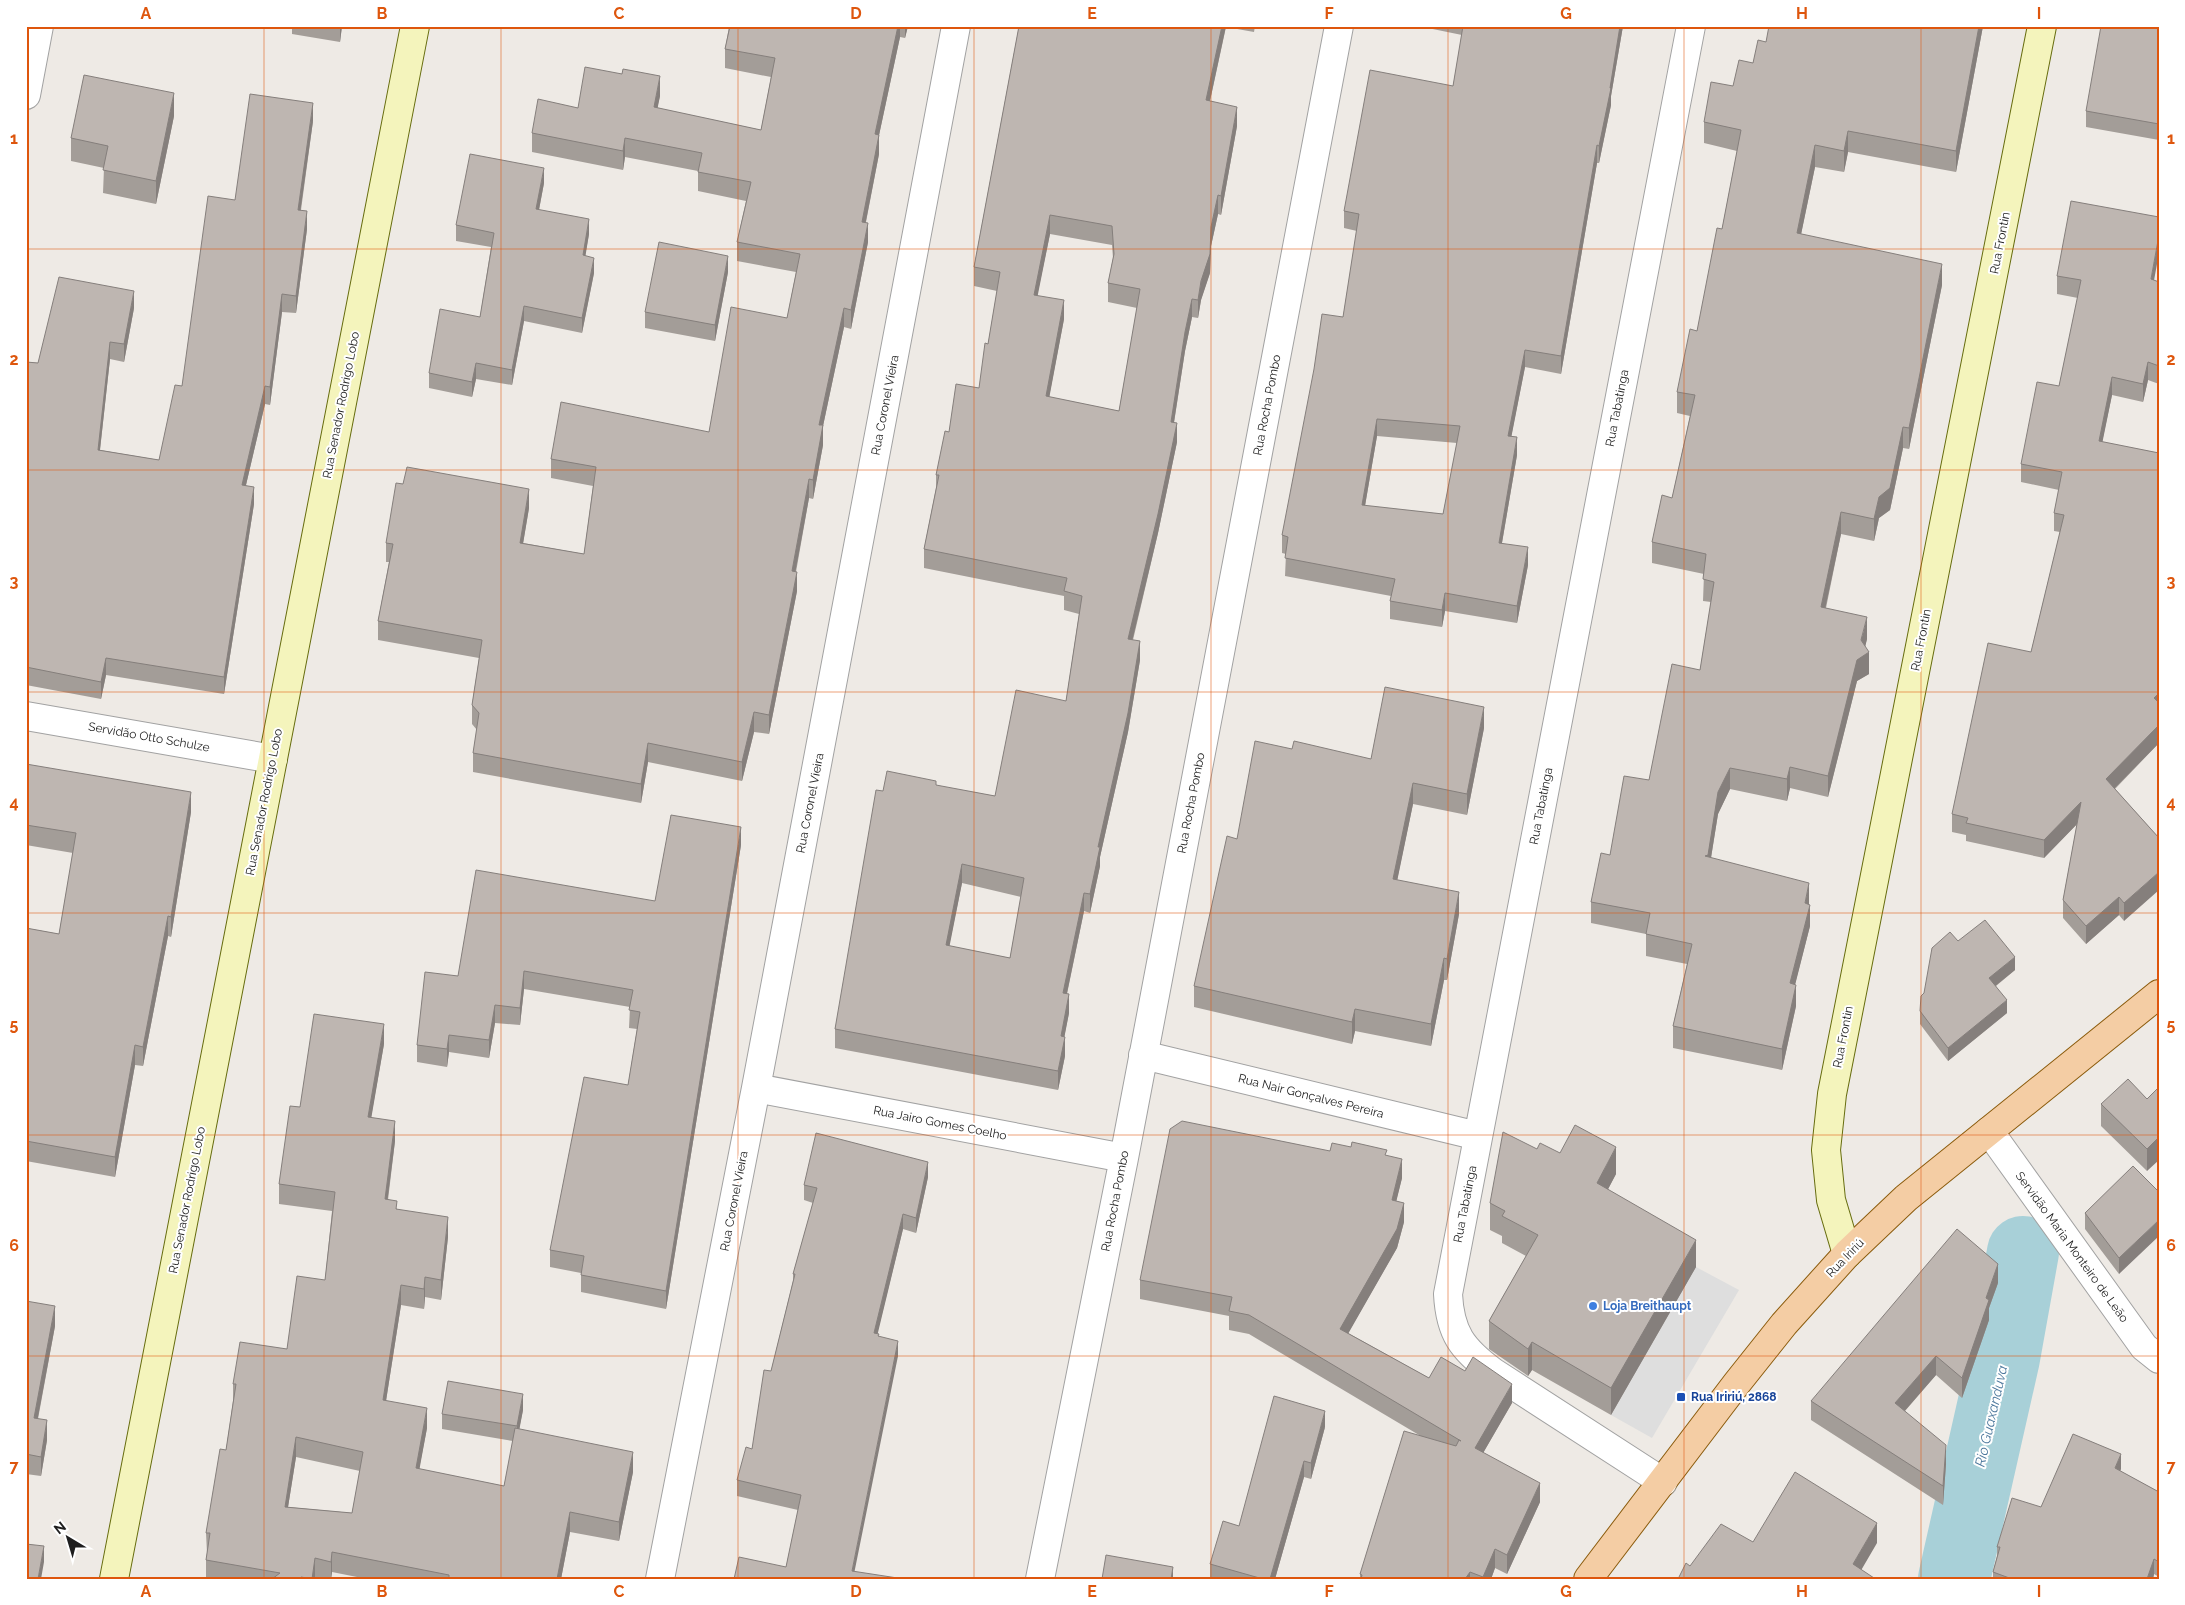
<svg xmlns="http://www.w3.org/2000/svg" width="2185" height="1605" viewBox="0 0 2185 1605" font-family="Raleway,sans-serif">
  <rect width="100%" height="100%" fill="#eeeae5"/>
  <path fill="#dedede" d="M 1696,1267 L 1739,1290 L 1652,1438 L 1611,1415 Z"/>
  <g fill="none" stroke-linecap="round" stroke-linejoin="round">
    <path stroke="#a8d0d8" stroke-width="72" d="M 1954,1579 L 2004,1358 L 2023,1252"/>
    <defs>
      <path id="street" d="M 26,95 L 39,26
        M 26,716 L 273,759
        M 1143,1055 L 1478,1136
        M 756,1088 L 1124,1158
        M 1989,1131 L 2144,1347 L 2159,1359
        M 1663,1482 L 1493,1372 C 1462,1349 1450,1333 1448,1294 L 1691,26
        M 660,1579 L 756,1088 L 956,26
        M 1040,1579 L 1124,1158 L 1339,26"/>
      <path id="secondary" d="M 1847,1254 L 1831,1200 L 1826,1150 L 1832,1094 L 2042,26
        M 114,1579 L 415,26"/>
      <path id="primary" d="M 1588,1579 L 1737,1383 L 1784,1324 L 1847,1254 L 1906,1198 L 2159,994"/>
    </defs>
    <use href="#street" stroke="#a2a2a2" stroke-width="30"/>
    <use href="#secondary" stroke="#666c0e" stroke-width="30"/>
    <use href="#primary" stroke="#8b5b0c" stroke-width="30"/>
    <use href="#street" stroke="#fff" stroke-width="28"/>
    <use href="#secondary" stroke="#f4f4bc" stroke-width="28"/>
    <use href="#primary" stroke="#f4cda4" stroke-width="28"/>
  </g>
  <path fill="#a39d98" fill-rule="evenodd" d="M 292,26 L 342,26 L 340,42 L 292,34 Z
    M 726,26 L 908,26 L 905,38 L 900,37 L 879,135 L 879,154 L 866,222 L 868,242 L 851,329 L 844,327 L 823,426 L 823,445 L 813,499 L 809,498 L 796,572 L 797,591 L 769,734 L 754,732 L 742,781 L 648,762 L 641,803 L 473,772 L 473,753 L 477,730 L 472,724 L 472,705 L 479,658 L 378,640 L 378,621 L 389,562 L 386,562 L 386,543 L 529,508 L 523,543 L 584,554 L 593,486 L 551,478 L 551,459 L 709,432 L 787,318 L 796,272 L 737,261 L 737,242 L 746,201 L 698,191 L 698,171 L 625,157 L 623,170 L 532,152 L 532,133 L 578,108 L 660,96 L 657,108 L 761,130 L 771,77 L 725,68 L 725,49 L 729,27 Z
    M 1019,26 L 1255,26 L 1254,32 L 1226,27 L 1210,101 L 1237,126 L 1221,215 L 1218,214 L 1211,246 L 1210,273 L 1201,300 L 1198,318 L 1192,317 L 1185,351 L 1174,423 L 1177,442 L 1158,533 L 1133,640 L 1140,660 L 1128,732 L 1100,857 L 1100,866 L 1090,913 L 1084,911 L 1067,994 L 1069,1013 L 1064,1037 L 1065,1056 L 1058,1090 L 835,1048 L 835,1029 L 883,791 L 936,786 L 995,796 L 1066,701 L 1079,614 L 1064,610 L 1064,596 L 924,568 L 924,549 L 936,488 L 936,475 L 949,432 L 979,388 L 988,344 L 997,291 L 974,286 L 974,267 ZM 1050,234 L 1112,245 L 1113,258 L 1108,283 L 1108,302 L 1137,308 L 1119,411 L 1049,397 L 1064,319 L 1037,296 ZM 962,883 L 1021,897 L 1010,958 L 949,946 Z
    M 1418,26 L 1623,26 L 1611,96 L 1611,105 L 1599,163 L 1597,163 L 1561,374 L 1525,367 L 1511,437 L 1517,455 L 1502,543 L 1528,565 L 1517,623 L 1445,611 L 1442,627 L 1390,619 L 1390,601 L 1391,596 L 1285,576 L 1286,554 L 1282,553 L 1282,535 L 1343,317 L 1357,231 L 1344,228 L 1344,211 L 1453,86 L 1462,35 ZM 1377,436 L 1457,443 L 1443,514 L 1365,506 Z
    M 1873,26 L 1983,26 L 1956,172 L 1848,152 L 1844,172 L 1815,167 L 1801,234 L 1942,285 L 1909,449 L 1903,448 L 1890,510 L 1879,518 L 1874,541 L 1841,534 L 1826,608 L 1867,639 L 1865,646 L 1869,674 L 1857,681 L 1828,797 L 1790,788 L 1787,801 L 1730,789 L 1718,814 L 1711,858 L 1809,905 L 1810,926 L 1795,984 L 1796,1006 L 1782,1070 L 1673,1048 L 1673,1026 L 1687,964 L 1646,956 L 1646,934 L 1591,923 L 1591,902 L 1610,855 L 1649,780 L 1700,670 L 1711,602 L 1703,601 L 1704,574 L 1652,563 L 1652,542 L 1672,498 L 1690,416 L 1677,413 L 1677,392 L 1697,331 L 1722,229 L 1737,151 L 1704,143 L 1704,122 L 1753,63 L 1766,42 L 1872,28 Z
    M 2159,26 L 2159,140 L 2086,127 L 2086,111 Z
    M 174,116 L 156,204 L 103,193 L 104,168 L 71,161 L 71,138 Z
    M 313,121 L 301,210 L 307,229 L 296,313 L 282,312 L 270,405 L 265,404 L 246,485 L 254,504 L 224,694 L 106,675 L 101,699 L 26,685 L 26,362 L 38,363 L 134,308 L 124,362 L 110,359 L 100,450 L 159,460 L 182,386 L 235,200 Z
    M 544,183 L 539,210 L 589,234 L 585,256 L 594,273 L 582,333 L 524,321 L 512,385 L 476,379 L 472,397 L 429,388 L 429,373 L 480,317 L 491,247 L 456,241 L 456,225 Z
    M 728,272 L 715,341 L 645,328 L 645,312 Z
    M 2057,276 L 2154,280 L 2159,282 L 2159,384 L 2148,380 L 2143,402 L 2112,395 L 2102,442 L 2159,453 L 2159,743 L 2115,789 L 2159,838 L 2124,921 L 2119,915 L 2086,944 L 2063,918 L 2063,900 L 2077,824 L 2044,858 L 1966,841 L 1966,835 L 1952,832 L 1952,814 L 2031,652 L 2060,532 L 2054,531 L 2054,513 L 2059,490 L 2021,482 L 2021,464 L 2059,386 L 2078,298 L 2057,294 Z
    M 1484,728 L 1467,815 L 1413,804 L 1397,880 L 1459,914 L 1447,980 L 1444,980 L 1431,1046 L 1355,1031 L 1352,1044 L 1194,1007 L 1194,986 L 1237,839 L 1292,749 L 1371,759 Z
    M 26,764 L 191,812 L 171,937 L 168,936 L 143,1066 L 135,1065 L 115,1177 L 26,1161 L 26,928 L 59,934 L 73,853 L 26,845 Z
    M 741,845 L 666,1309 L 581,1292 L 581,1273 L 550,1267 L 550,1250 L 628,1085 L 637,1029 L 629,1028 L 630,1007 L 524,989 L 520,1025 L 495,1023 L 489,1058 L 449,1052 L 447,1067 L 417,1062 L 417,1045 L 458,976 L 655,901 Z
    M 1958,941 L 2015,970 L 1996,986 L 2007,1013 L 1948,1061 L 1920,1024 L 1920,1011 L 1924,993 Z
    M 384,1044 L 371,1117 L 395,1141 L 388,1200 L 397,1209 L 448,1237 L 441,1300 L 425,1297 L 424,1309 L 401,1305 L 386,1401 L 427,1428 L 419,1469 L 504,1486 L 513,1441 L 442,1429 L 442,1414 L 523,1410 L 519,1429 L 633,1472 L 619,1541 L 570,1532 L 561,1579 L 367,1579 L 332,1572 L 331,1579 L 206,1579 L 206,1560 L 207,1553 L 206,1533 L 226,1450 L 233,1401 L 233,1384 L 287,1349 L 325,1280 L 332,1211 L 279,1204 L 279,1184 L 300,1107 ZM 296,1457 L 360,1471 L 352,1513 L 288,1507 Z
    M 2147,1099 L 2147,1171 L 2101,1126 L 2101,1104 Z
    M 1330,1151 L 1387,1156 L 1402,1178 L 1396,1201 L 1404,1222 L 1397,1248 L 1348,1333 L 1429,1378 L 1512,1403 L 1483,1453 L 1540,1502 L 1507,1574 L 1495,1568 L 1491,1579 L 1360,1579 L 1360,1574 L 1419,1435 L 1249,1334 L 1229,1330 L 1229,1316 L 1140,1299 L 1140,1280 Z
    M 1560,1153 L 1616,1174 L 1608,1189 L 1696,1267 L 1611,1415 L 1532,1370 L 1528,1376 L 1489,1349 L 1489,1321 L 1526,1256 L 1502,1243 L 1502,1236 L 1490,1230 L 1490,1203 Z
    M 928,1177 L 916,1233 L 903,1229 L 877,1334 L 879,1337 L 898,1356 L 786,1567 L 798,1510 L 737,1496 L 737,1480 L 752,1449 L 793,1281 L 793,1274 L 813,1203 L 804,1200 L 804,1185 Z
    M 2159,1192 L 2119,1274 L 2085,1229 L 2085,1213 Z
    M 1998,1283 L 1989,1308 L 1989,1320 L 1962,1398 L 1936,1375 L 1905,1411 L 1946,1464 L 1943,1505 L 1811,1420 L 1811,1401 Z
    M 26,1301 L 55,1326 L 38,1419 L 47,1440 L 41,1476 L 26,1474 Z
    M 1325,1427 L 1311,1479 L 1304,1477 L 1275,1579 L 1210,1579 L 1210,1564 L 1239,1526 Z
    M 2121,1469 L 2120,1471 L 2159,1492 L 2159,1577 L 2154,1574 L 2153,1579 L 1993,1579 L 1993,1572 L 1997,1556 L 1997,1547 L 2041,1507 Z"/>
  <path fill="#857f7c" d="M 340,26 L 342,26 L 340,42 Z
    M 898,26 L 900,26 L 900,37 L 875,154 L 875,134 Z
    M 905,26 L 908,26 L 905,38 Z
    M 1222,26 L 1226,26 L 1206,119 L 1206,100 Z
    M 1620,26 L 1623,26 L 1611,96 L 1611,105 L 1599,163 L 1599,146 Z
    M 1979,26 L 1983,26 L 1956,172 L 1956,151 Z
    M 660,76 L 660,96 L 654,126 L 654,107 Z
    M 174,93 L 174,116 L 156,204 L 156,181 Z
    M 313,103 L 313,121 L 298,227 L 298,210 Z
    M 1237,107 L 1237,126 L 1221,215 L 1221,196 Z
    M 1848,131 L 1848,152 L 1844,172 L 1844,151 Z
    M 879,135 L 879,154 L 862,241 L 862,222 Z
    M 625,138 L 625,157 L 623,170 L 623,151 Z
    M 1597,145 L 1597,163 L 1561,374 L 1561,356 Z
    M 1815,145 L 1815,167 L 1797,254 L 1797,233 Z
    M 544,168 L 544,183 L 536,225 L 536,209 Z
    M 1218,195 L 1218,214 L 1211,246 L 1210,273 L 1201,300 L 1198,318 L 1198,300 L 1211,227 Z
    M 307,211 L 307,229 L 296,313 L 296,296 Z
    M 1050,215 L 1050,234 L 1034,314 L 1034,295 Z
    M 589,219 L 589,234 L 583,271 L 583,255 Z
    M 868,223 L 868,242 L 851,329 L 851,310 Z
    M 2159,235 L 2159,253 L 2151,297 L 2151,279 Z
    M 728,256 L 728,272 L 715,341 L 715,325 Z
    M 594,258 L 594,273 L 582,333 L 582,318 Z
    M 1942,264 L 1942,285 L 1909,449 L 1909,428 Z
    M 134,291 L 134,308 L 124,362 L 124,344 Z
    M 282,294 L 282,312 L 270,405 L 270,387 Z
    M 1192,299 L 1192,317 L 1185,351 L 1171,441 L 1171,422 L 1185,332 Z
    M 1064,300 L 1064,319 L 1046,415 L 1046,396 Z
    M 524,306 L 524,321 L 512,385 L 512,370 Z
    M 844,308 L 844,327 L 823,426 L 823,445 L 813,499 L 813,480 L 819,425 Z
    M 110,342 L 110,359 L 98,467 L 98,450 Z
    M 1525,350 L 1525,367 L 1508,454 L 1508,436 Z
    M 2148,362 L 2148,380 L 2143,402 L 2143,384 Z
    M 476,363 L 476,379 L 472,397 L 472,382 Z
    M 2112,377 L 2112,395 L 2099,459 L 2099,441 Z
    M 265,386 L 265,404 L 242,502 L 242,485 Z
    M 1377,419 L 1377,436 L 1362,523 L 1362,505 Z
    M 1177,423 L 1177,442 L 1158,533 L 1128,658 L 1128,639 Z
    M 1903,427 L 1903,448 L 1890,510 L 1879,518 L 1874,541 L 1874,519 L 1879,497 Z
    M 1517,437 L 1517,455 L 1499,560 L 1499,543 Z
    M 809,479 L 809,498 L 792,590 L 792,571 Z
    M 254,487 L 254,504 L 224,694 L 224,677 Z
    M 529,489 L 529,508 L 520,562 L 520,543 Z
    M 1841,512 L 1841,534 L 1821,628 L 1821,607 Z
    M 1528,547 L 1528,565 L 1517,623 L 1517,606 Z
    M 797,572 L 797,591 L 769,734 L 769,715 Z
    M 1445,593 L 1445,611 L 1442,627 L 1442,610 Z
    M 1867,617 L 1867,639 L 1863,656 L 1869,652 L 1869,674 L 1857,681 L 1828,797 L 1828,776 Z
    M 1140,641 L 1140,660 L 1128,732 L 1100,857 L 1100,866 L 1090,913 L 1090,894 L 1098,847 Z
    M 106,658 L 106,675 L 101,699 L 101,682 Z
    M 2159,693 L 2159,711 L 2154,698 Z
    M 1484,707 L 1484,728 L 1467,815 L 1467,794 Z
    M 754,712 L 754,732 L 742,781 L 742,762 Z
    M 2159,725 L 2159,743 L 2106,797 L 2106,779 Z
    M 648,743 L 648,762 L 641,803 L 641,784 Z
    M 1790,767 L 1790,788 L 1787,801 L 1787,779 Z
    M 1730,768 L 1730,789 L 1718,814 L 1708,876 L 1705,856 L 1718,792 Z
    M 1413,783 L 1413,804 L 1393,901 L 1393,879 Z
    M 191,792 L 191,812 L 171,937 L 171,917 Z
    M 2081,802 L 2081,820 L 2044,858 L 2044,840 Z
    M 741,827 L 741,845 L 666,1309 L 666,1291 Z
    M 962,864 L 962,883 L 946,964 L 946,945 Z
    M 2159,872 L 2159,890 L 2124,921 L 2124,903 Z
    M 1809,883 L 1809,905 L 1805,903 Z
    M 1459,892 L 1459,914 L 1447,980 L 1447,959 Z
    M 1084,893 L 1084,911 L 1063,1012 L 1063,993 Z
    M 2119,897 L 2119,915 L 2086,944 L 2086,926 Z
    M 1810,905 L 1810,926 L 1790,1005 L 1790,983 Z
    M 168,916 L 168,936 L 143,1066 L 143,1047 Z
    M 2015,957 L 2015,970 L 1989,991 L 1989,978 Z
    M 1444,958 L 1444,980 L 1431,1046 L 1431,1024 Z
    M 524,971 L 524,989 L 520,1025 L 520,1008 Z
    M 1796,985 L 1796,1006 L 1782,1070 L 1782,1049 Z
    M 1069,994 L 1069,1013 L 1061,1055 L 1061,1036 Z
    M 2007,1000 L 2007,1013 L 1948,1061 L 1948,1048 Z
    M 495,1005 L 495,1023 L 489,1058 L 489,1040 Z
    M 1355,1009 L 1355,1031 L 1352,1044 L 1352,1022 Z
    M 384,1024 L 384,1044 L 368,1137 L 368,1117 Z
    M 449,1035 L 449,1052 L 447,1067 L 447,1049 Z
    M 1065,1037 L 1065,1056 L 1058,1090 L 1058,1071 Z
    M 135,1045 L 135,1065 L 115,1177 L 115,1157 Z
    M 395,1121 L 395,1141 L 385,1219 L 385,1199 Z
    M 2159,1137 L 2159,1160 L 2147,1171 L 2147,1149 Z
    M 1616,1147 L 1616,1174 L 1597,1210 L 1597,1183 Z
    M 1402,1159 L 1402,1178 L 1392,1219 L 1392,1200 Z
    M 928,1162 L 928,1177 L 916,1233 L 916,1218 Z
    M 1404,1203 L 1404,1222 L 1397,1248 L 1340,1348 L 1340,1329 Z
    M 903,1214 L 903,1229 L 874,1349 L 874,1333 Z
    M 448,1217 L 448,1237 L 441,1300 L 441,1280 Z
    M 2159,1220 L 2159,1236 L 2119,1274 L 2119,1258 Z
    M 1696,1240 L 1696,1267 L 1611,1415 L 1611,1388 Z
    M 1998,1264 L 1998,1283 L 1989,1308 L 1989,1320 L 1962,1398 L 1962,1378 L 1986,1298 Z
    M 425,1277 L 425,1297 L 424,1309 L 424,1289 Z
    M 401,1285 L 401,1305 L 383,1420 L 383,1400 Z
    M 55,1306 L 55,1326 L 34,1438 L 34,1418 Z
    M 898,1341 L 898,1356 L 853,1579 L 852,1571 Z
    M 1532,1342 L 1532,1370 L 1528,1376 L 1528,1349 Z
    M 1936,1356 L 1936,1375 L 1895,1422 L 1895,1403 Z
    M 1512,1384 L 1512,1403 L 1475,1467 L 1475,1448 Z
    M 523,1394 L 523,1410 L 517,1442 L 517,1426 Z
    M 427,1408 L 427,1428 L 416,1488 L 416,1468 Z
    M 1325,1411 L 1325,1427 L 1311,1479 L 1311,1463 Z
    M 47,1420 L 47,1440 L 41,1476 L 41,1457 Z
    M 296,1437 L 296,1457 L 285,1526 L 285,1507 Z
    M 1946,1445 L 1946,1464 L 1943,1505 L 1943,1486 Z
    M 633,1452 L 633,1472 L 619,1541 L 619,1522 Z
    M 2121,1454 L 2121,1469 L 2115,1483 L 2115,1468 Z
    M 1304,1461 L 1304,1477 L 1275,1579 L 1270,1579 Z
    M 1540,1483 L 1540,1502 L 1507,1574 L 1507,1555 Z
    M 570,1512 L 570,1532 L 561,1579 L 557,1579 Z
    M 1877,1523 L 1877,1543 L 1856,1579 L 1853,1564 Z
    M 44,1546 L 44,1562 L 41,1579 L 38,1579 Z
    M 1495,1549 L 1495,1568 L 1491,1579 L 1483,1579 L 1483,1577 Z
    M 332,1552 L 332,1572 L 331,1579 L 331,1562 Z
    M 315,1558 L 315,1578 L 312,1579 Z
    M 2154,1559 L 2154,1574 L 2153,1579 L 2147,1579 Z
    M 1173,1567 L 1173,1579 L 1171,1579 Z
    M 1470,1572 L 1470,1579 L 1465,1579 Z"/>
  <path fill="#beb6b1" stroke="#857f7c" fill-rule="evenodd" d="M 730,26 L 898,26 L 875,134 L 879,135 L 862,222 L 868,223 L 851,310 L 844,308 L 819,425 L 823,425 L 813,480 L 809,479 L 792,571 L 797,572 L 769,715 L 754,712 L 742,762 L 648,743 L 641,784 L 473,753 L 479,713 L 472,705 L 482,640 L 378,621 L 393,544 L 386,543 L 396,483 L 403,484 L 407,467 L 529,489 L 520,543 L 584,554 L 596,467 L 551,459 L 561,402 L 709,432 L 731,307 L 787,318 L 800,254 L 737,242 L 751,182 L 698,172 L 702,153 L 625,138 L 623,151 L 532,133 L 538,99 L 578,108 L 585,67 L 622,74 L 623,69 L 660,76 L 654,107 L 761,130 L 775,58 L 725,49 Z
    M 1019,26 L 1222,26 L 1206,100 L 1237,107 L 1221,196 L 1218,195 L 1211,227 L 1210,254 L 1201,281 L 1198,300 L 1192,299 L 1185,332 L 1171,422 L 1177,423 L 1158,514 L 1128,639 L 1140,641 L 1128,713 L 1098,847 L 1100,847 L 1090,894 L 1084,893 L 1063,993 L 1069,994 L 1061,1036 L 1065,1037 L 1058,1071 L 835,1029 L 876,790 L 883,791 L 887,771 L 936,781 L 936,785 L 995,796 L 1016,690 L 1066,701 L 1082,596 L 1064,591 L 1067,578 L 924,549 L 939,475 L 936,475 L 945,431 L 949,432 L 956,384 L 979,388 L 985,343 L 988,344 L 1000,272 L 974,267 ZM 1050,215 L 1112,226 L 1114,254 L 1108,283 L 1140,289 L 1119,411 L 1046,396 L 1064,300 L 1034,295 ZM 962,864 L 1024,878 L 1010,958 L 946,945 Z
    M 1463,26 L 1620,26 L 1610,88 L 1611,88 L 1599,146 L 1597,145 L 1561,356 L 1525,350 L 1508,436 L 1517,437 L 1499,543 L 1528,547 L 1517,606 L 1445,593 L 1442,610 L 1390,601 L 1395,579 L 1285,558 L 1288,537 L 1282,535 L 1314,369 L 1322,314 L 1343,317 L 1359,214 L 1344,211 L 1370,70 L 1453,86 ZM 1377,419 L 1460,426 L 1443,514 L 1362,505 Z
    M 1769,26 L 1863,26 L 1872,28 L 1873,26 L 1979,26 L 1956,151 L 1848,131 L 1844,151 L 1815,145 L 1797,233 L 1942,264 L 1909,428 L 1903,427 L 1890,488 L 1879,497 L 1874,519 L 1841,512 L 1821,607 L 1867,617 L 1861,640 L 1869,652 L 1857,660 L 1828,776 L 1790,767 L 1787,779 L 1730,768 L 1718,792 L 1708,855 L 1705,856 L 1809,883 L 1805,903 L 1810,905 L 1790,983 L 1796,985 L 1782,1049 L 1673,1026 L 1692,944 L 1646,934 L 1650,913 L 1591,902 L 1601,853 L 1610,855 L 1624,776 L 1649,780 L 1672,664 L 1700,670 L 1714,582 L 1703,579 L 1706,554 L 1652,542 L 1662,495 L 1672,498 L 1695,395 L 1677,392 L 1690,329 L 1697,331 L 1717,228 L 1722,229 L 1741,130 L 1704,122 L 1711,82 L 1733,86 L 1739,60 L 1753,63 L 1758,40 L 1766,42 Z
    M 2101,26 L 2159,26 L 2159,124 L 2086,111 Z
    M 84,75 L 174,93 L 156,181 L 103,170 L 108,146 L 71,138 Z
    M 250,94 L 313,103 L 298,210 L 307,211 L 296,296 L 282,294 L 270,387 L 265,386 L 242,485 L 254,487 L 224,677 L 106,658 L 101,682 L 26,667 L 26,362 L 38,363 L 59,277 L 134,291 L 124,344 L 110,342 L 98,450 L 159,460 L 175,385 L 182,386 L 208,196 L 235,200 Z
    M 470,154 L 544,168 L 536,209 L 589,219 L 583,255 L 594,258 L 582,318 L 524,306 L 512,370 L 476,363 L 472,382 L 429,373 L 440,309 L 480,317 L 494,233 L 456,225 Z
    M 2071,201 L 2159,217 L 2159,235 L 2151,279 L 2159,282 L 2159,366 L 2148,362 L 2143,384 L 2112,377 L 2099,441 L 2159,453 L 2159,693 L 2154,698 L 2159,703 L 2159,725 L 2106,779 L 2159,838 L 2159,872 L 2124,903 L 2119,897 L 2086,926 L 2063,900 L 2081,802 L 2044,840 L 1966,823 L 1968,818 L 1952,814 L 1988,643 L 2031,652 L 2064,515 L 2054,513 L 2062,472 L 2021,464 L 2037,382 L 2059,386 L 2081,280 L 2057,276 Z
    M 659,242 L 728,256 L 715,325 L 645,312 Z
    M 1385,687 L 1484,707 L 1467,794 L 1413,783 L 1393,879 L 1459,892 L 1447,959 L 1444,958 L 1431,1024 L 1355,1009 L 1352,1022 L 1194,986 L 1227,836 L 1237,839 L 1255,741 L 1292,749 L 1294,741 L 1371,759 Z
    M 26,764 L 191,792 L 171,917 L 168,916 L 143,1047 L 135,1045 L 115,1157 L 26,1141 L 26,928 L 59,934 L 76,833 L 26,825 Z
    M 671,815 L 741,827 L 666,1291 L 581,1275 L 584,1256 L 550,1250 L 584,1077 L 628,1085 L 640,1012 L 629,1010 L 633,990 L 524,971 L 520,1008 L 495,1005 L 489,1040 L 449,1035 L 447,1049 L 417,1045 L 425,972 L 458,976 L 476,870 L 655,901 Z
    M 1985,920 L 2015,957 L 1989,978 L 2007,1000 L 1948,1048 L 1920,1011 L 1921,996 L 1924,993 L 1932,948 L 1950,932 L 1958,941 Z
    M 314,1014 L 384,1024 L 368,1117 L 395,1121 L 385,1199 L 397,1201 L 396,1209 L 448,1217 L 441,1280 L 425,1277 L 424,1289 L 401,1285 L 383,1400 L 427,1408 L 416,1468 L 504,1486 L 515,1428 L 633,1452 L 619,1522 L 570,1512 L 557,1579 L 449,1579 L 449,1575 L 332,1552 L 331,1562 L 315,1558 L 312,1579 L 301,1577 L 301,1579 L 272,1579 L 280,1573 L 206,1560 L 210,1533 L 206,1533 L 220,1449 L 226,1450 L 236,1384 L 233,1384 L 240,1342 L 287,1349 L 297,1276 L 325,1280 L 335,1192 L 279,1184 L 290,1106 L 300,1107 ZM 296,1437 L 363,1452 L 352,1513 L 285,1507 Z
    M 2128,1079 L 2147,1099 L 2159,1087 L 2159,1137 L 2147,1149 L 2101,1104 Z
    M 1182,1121 L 1330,1151 L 1332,1143 L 1351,1147 L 1352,1142 L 1387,1150 L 1385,1155 L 1402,1159 L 1392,1200 L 1404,1203 L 1397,1229 L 1340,1329 L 1429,1378 L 1441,1357 L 1465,1371 L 1473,1357 L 1512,1384 L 1475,1448 L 1540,1483 L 1507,1555 L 1495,1549 L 1483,1577 L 1470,1572 L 1465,1579 L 1361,1579 L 1362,1575 L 1360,1574 L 1404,1431 L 1456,1446 L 1459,1440 L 1461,1441 L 1249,1315 L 1229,1311 L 1232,1297 L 1140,1280 L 1170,1129 Z
    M 1575,1125 L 1616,1147 L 1597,1183 L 1696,1240 L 1611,1388 L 1532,1342 L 1528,1349 L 1489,1321 L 1538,1235 L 1502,1216 L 1505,1211 L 1490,1203 L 1503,1132 L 1537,1149 L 1540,1143 L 1560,1153 Z
    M 816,1133 L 928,1162 L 916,1218 L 903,1214 L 874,1333 L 879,1334 L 878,1336 L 898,1341 L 852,1571 L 904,1579 L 734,1579 L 739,1557 L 786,1567 L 801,1495 L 737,1480 L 746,1447 L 752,1449 L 764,1370 L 771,1371 L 795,1274 L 793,1274 L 817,1188 L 804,1185 Z
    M 2133,1166 L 2159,1192 L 2159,1220 L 2119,1258 L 2085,1213 Z
    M 1957,1229 L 1998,1264 L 1986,1298 L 1989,1300 L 1962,1378 L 1936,1356 L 1895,1403 L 1946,1445 L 1943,1486 L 1811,1401 Z
    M 26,1301 L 55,1306 L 34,1418 L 47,1420 L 41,1457 L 26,1454 Z
    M 448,1381 L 523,1394 L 517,1426 L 442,1414 Z
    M 1274,1396 L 1325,1411 L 1311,1463 L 1304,1461 L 1270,1579 L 1263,1579 L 1210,1564 L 1223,1521 L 1239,1526 Z
    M 2073,1434 L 2121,1454 L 2115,1468 L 2159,1492 L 2159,1562 L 2154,1559 L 2147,1579 L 2012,1579 L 1993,1572 L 2000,1547 L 1997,1547 L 2012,1498 L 2041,1507 Z
    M 1795,1472 L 1877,1523 L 1853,1564 L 1874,1578 L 1874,1579 L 1678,1579 L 1686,1563 L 1690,1566 L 1721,1524 L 1753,1542 Z
    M 26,1544 L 44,1546 L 38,1579 L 26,1579 Z
    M 1106,1555 L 1173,1567 L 1171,1579 L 1102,1579 Z"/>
  <path fill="none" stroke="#de560d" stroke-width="1" stroke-opacity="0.55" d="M 264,26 L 264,1579M 501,26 L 501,1579M 738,26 L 738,1579M 974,26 L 974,1579M 1211,26 L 1211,1579M 1448,26 L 1448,1579M 1684,26 L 1684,1579M 1921,26 L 1921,1579M 26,249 L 2159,249M 26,470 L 2159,470M 26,692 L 2159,692M 26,913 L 2159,913M 26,1135 L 2159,1135M 26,1356 L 2159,1356"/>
  <circle fill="#3f7fe0" stroke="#fff" stroke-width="2" cx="1593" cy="1306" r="5"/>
  <rect fill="#1a4fb4" stroke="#fff" stroke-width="2" x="1676" y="1392" width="10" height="10" rx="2.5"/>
  <g text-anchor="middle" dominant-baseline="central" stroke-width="4" stroke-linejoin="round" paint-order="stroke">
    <g font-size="12" fill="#1e1e1e" stroke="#fff">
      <text transform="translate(2000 243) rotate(-79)">Rua Frontin</text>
      <text transform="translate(341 405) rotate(-79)">Rua Senador Rodrigo Lobo</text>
      <text transform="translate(885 405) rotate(-79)">Rua Coronel Vieira</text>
      <text transform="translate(1267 405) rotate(-79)">Rua Rocha Pombo</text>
      <text transform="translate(1617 408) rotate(-79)">Rua Tabatinga</text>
      <text transform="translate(1921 640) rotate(-79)">Rua Frontin</text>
      <text transform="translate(149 737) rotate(10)">Servidão Otto Schulze</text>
      <text transform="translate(264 802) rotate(-79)">Rua Senador Rodrigo Lobo</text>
      <text transform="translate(810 803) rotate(-79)">Rua Coronel Vieira</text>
      <text transform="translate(1191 803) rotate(-79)">Rua Rocha Pombo</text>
      <text transform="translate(1541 806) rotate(-79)">Rua Tabatinga</text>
      <text transform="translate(1843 1037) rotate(-79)">Rua Frontin</text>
      <text transform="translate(1311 1096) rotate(14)">Rua Nair Gonçalves Pereira</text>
      <text transform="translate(940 1123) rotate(11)">Rua Jairo Gomes Coelho</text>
      <text transform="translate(187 1200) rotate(-79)">Rua Senador Rodrigo Lobo</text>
      <text transform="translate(734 1201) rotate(-79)">Rua Coronel Vieira</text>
      <text transform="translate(1115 1201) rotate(-79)">Rua Rocha Pombo</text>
      <text transform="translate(1465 1204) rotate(-79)">Rua Tabatinga</text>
      <text transform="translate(2072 1247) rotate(54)">Servidão Maria Monteiro de Leão</text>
      <text transform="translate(1845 1258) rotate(-46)">Rua Iririú</text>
    </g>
    <g font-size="12" font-weight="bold" fill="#366cbe" stroke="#fff" text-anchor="start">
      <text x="1603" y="1306">Loja Breithaupt</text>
    </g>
    <g font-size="12" font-weight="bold" fill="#164399" stroke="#fff" text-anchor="start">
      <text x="1691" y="1397">Rua Iririú, 2868</text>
    </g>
    <g font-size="14" font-style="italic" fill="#4f7a9e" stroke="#fff">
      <text transform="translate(1991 1416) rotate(-77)">Rio Guaxanduva</text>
    </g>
  </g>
  <rect width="2185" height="1605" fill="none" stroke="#ffffff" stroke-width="55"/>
  <g transform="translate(68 1538) rotate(322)" stroke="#ffffff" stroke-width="4" paint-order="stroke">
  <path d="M0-4L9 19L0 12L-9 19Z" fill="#1e1e1e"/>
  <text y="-8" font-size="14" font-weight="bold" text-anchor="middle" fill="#1e1e1e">N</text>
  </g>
  <rect x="28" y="28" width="2130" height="1550" fill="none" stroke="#de560d" stroke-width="2"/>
  <g font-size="16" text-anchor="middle" font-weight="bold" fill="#de560d">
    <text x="146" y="19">A</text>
    <text x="382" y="19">B</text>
    <text x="619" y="19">C</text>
    <text x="856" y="19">D</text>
    <text x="1092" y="19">E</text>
    <text x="1329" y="19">F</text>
    <text x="1566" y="19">G</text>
    <text x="1802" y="19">H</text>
    <text x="2039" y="19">I</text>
    <text x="14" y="144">1</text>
    <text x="2171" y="144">1</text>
    <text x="14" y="365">2</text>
    <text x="2171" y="365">2</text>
    <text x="14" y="587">3</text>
    <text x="2171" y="587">3</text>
    <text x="14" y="808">4</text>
    <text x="2171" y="808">4</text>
    <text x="14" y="1030">5</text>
    <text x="2171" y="1030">5</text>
    <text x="14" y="1251">6</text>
    <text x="2171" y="1251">6</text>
    <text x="14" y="1472">7</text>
    <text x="2171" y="1472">7</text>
    <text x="146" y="1597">A</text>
    <text x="382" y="1597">B</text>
    <text x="619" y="1597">C</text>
    <text x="856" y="1597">D</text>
    <text x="1092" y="1597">E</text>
    <text x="1329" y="1597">F</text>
    <text x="1566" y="1597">G</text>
    <text x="1802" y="1597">H</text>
    <text x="2039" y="1597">I</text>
  </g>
</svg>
